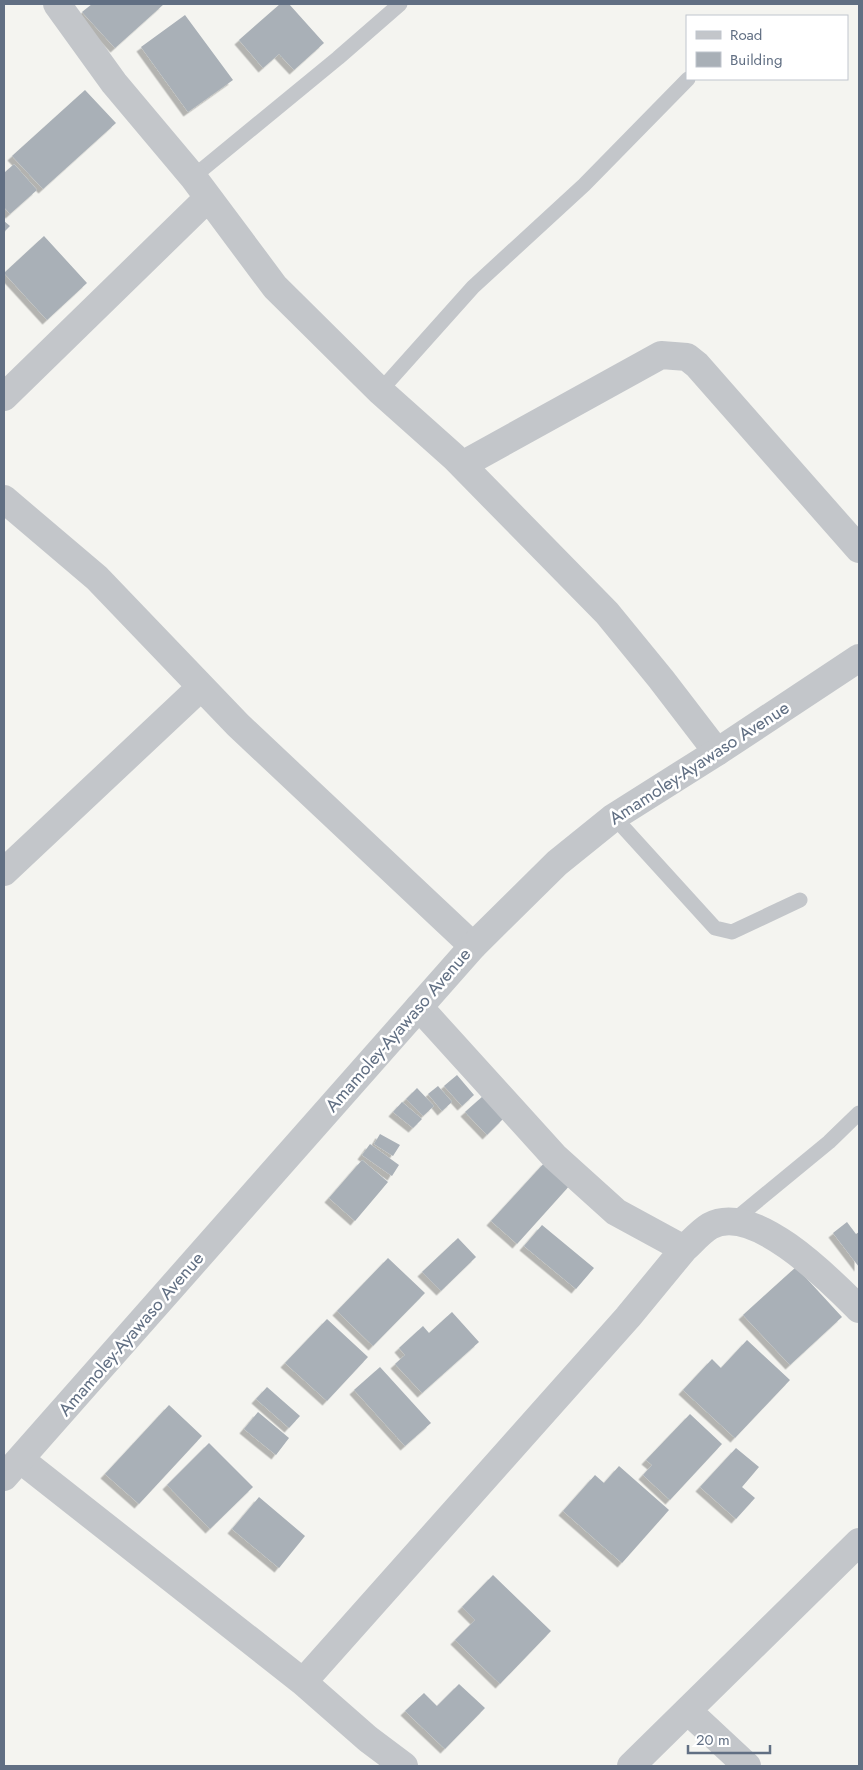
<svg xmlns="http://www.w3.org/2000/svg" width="863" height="1770" viewBox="0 0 863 1770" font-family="Jost,sans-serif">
  <defs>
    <filter id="shadow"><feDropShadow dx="-4.5" dy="4.5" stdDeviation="0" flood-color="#0004"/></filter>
  </defs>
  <rect width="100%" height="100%" fill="#f4f4f0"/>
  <path fill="#a9b0b7" filter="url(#shadow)" d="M 92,4 L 164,4 L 115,48 L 82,12 Z
    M 280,4 L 289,4 L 324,43 L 294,70 L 279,54 L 263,68 L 239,40 Z
    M 185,15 L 233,80 L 188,112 L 141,47 Z
    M 85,90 L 116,123 L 43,189 L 12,156 Z
    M 14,164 L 37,190 L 10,214 L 4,207 L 4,173 Z
    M 4,221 L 10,226 L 4,232 Z
    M 44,236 L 87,283 L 47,320 L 4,273 Z
    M 457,1075 L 474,1095 L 462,1106 L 444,1086 Z
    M 438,1086 L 452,1102 L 442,1111 L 428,1094 Z
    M 417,1088 L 434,1106 L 423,1116 L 406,1099 Z
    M 483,1096 L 504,1118 L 487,1135 L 465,1112 Z
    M 402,1102 L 422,1119 L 413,1128 L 393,1112 Z
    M 380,1134 L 400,1145 L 393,1156 L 374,1144 Z
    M 370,1144 L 399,1165 L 392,1176 L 362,1155 Z
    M 362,1160 L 388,1182 L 355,1221 L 329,1198 Z
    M 546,1161 L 571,1184 L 517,1244 L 491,1221 Z
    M 847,1222 L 856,1234 L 859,1232 L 859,1267 L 833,1233 Z
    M 542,1225 L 594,1268 L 576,1289 L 524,1246 Z
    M 458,1238 L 476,1257 L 441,1291 L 422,1272 Z
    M 388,1258 L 425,1293 L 373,1346 L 337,1311 Z
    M 796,1267 L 842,1317 L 790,1365 L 743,1315 Z
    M 452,1312 L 479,1342 L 422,1393 L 395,1364 L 405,1355 L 399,1348 L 423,1326 L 429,1333 Z
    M 327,1319 L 368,1357 L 327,1401 L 285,1363 Z
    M 747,1340 L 790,1380 L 735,1438 L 683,1390 L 712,1359 L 721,1368 Z
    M 380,1367 L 431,1423 L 405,1446 L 354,1390 Z
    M 267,1387 L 300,1416 L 289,1428 L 256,1399 Z
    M 169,1405 L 202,1436 L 139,1504 L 105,1474 Z
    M 258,1412 L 289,1438 L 276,1455 L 244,1429 Z
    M 690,1414 L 722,1444 L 670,1500 L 643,1475 L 652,1465 L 646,1460 Z
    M 209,1443 L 253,1487 L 210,1529 L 167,1485 Z
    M 736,1448 L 759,1467 L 742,1487 L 755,1498 L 736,1519 L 700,1487 Z
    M 619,1466 L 669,1510 L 622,1563 L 563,1511 L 595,1475 L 604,1483 Z
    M 259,1497 L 305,1536 L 279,1568 L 232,1529 Z
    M 493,1575 L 551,1631 L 500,1684 L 455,1640 L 475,1620 L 462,1607 Z
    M 459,1684 L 485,1708 L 445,1749 L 405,1711 L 424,1693 L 437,1706 Z"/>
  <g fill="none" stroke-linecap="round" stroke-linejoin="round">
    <path stroke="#c3c6ca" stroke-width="15" d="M 193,177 L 338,58 L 400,4
      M 380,391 L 473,287 L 584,185 L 688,79
      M 614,817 L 715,928 L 732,932 L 800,900
      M 733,1221 L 829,1142 L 859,1113"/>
    <path stroke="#c3c6ca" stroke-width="28" d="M 57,4 L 114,83 L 193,177 L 275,287 L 380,391 L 454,457 L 607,613 L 661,679 L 717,752
      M 4,397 L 208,198
      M 462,465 L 661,355 L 687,357 L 697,365 L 859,549
      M 4,499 L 97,578 L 238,725 L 473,946
      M 4,872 L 201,687
      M 419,1007 L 555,1157 L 616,1212 L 684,1249 C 692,1242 700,1232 710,1226 C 754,1202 830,1280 859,1309
      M 21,1460 L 303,1682 L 368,1739 L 404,1766
      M 303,1682 L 628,1317 L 684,1249
      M 688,1711 L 747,1766
      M 631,1766 L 859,1542"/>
    <path stroke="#c3c6ca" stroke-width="28" d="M 4,1477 L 473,946 L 557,863 L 614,817 L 717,752 L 859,658"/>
  </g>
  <g text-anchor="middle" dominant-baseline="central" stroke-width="5" stroke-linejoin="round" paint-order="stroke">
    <g font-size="18" fill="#616f83" stroke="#fff">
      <text transform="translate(699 763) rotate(-33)">Amamoley-Ayawaso Avenue</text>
      <text transform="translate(398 1030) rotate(-49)">Amamoley-Ayawaso Avenue</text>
      <text transform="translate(131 1334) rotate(-49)">Amamoley-Ayawaso Avenue</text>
    </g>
  </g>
  <rect width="863" height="1770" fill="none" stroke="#616f83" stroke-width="10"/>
  <rect x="686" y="15" width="162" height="65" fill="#ffffff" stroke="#c0c5cd"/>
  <rect x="696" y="31" width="25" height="8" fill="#c3c6ca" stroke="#c0c5cd"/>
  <text x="730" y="40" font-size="15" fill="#616f83">Road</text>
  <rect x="696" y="52" width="25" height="15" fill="#a9b0b7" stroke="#c0c5cd"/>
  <text x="730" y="65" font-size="15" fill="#616f83">Building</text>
  <path d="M688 1745v8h82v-8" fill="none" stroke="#616f83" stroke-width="2.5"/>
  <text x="696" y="1745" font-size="15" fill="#616f83" stroke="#ffffff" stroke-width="4" paint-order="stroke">20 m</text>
</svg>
